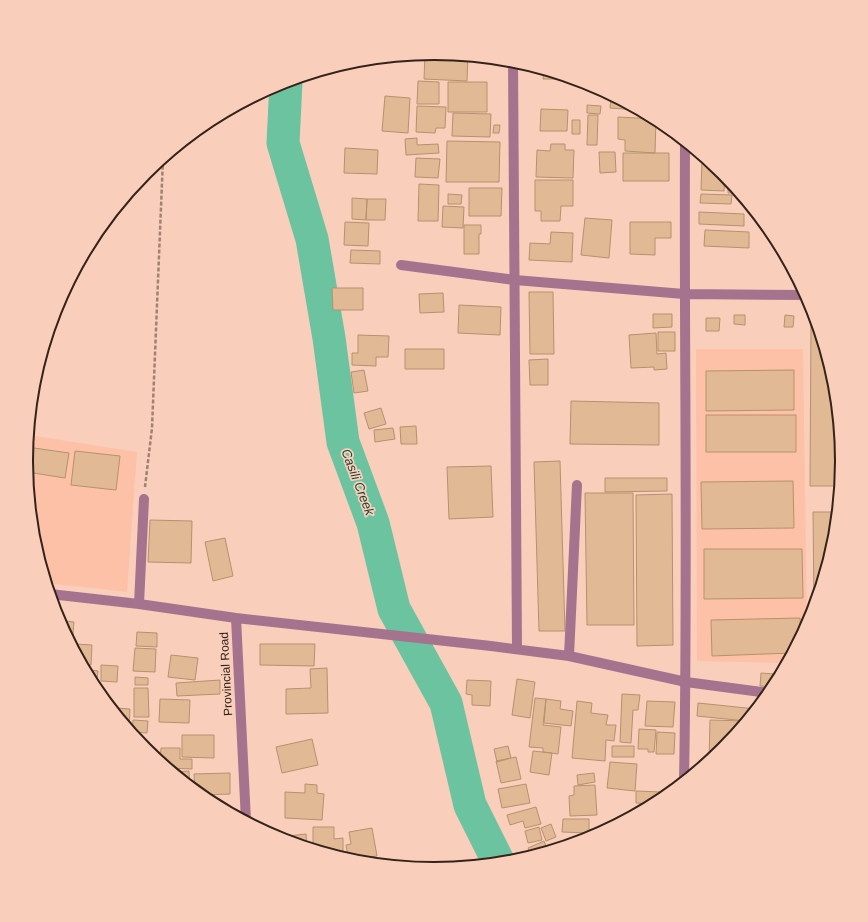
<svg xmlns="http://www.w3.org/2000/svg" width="868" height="922" viewBox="0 0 868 922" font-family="Helvetica,sans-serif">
  <rect width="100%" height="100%" fill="#f9cfbc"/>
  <path fill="#fcc1a6" d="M 696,349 L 803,349 L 807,625 L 786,663 L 697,661 Z
    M 29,435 L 137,452 L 127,592 L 47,583 L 34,540 L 26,461 Z"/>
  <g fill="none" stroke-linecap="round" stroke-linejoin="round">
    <path stroke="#6bc3a0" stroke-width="33" d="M 286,82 L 283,143 L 312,239 L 329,338 L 343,442 L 373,523 L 394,609 L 446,703 L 470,805 L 499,863"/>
  </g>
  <path fill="#e1ba95" stroke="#b6916d" d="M 434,53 L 468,56 L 467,81 L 424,79 L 425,54 Z
    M 544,70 L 575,79 L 543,79 Z
    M 418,81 L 439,82 L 439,104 L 417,104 Z
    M 448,82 L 487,82 L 487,112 L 448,112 Z
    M 611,95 L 638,110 L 610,108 Z
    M 385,96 L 410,98 L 408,133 L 382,131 Z
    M 587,105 L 601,106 L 600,114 L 587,113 Z
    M 417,106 L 446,107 L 445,128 L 436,128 L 435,133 L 416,132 Z
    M 541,109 L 568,110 L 567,131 L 540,131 Z
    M 453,113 L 491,114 L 490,137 L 452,136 Z
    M 588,115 L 598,115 L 597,145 L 587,145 Z
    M 618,117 L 656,119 L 655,153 L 625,151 L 625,140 L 618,139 Z
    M 572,120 L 580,120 L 580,134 L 572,134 Z
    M 494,125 L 500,125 L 499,133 L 493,133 Z
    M 417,138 L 417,145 L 438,144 L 439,153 L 406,155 L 405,139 Z
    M 447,141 L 500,142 L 499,182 L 446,182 Z
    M 551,144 L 565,144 L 565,150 L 574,150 L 573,178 L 536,177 L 537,150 L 550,151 Z
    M 345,148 L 378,150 L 377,174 L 344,173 Z
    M 599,152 L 615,152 L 616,172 L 600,173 Z
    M 623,153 L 669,153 L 669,181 L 623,181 Z
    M 416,158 L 440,159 L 438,178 L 415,177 Z
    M 702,159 L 707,160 L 725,175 L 724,191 L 701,190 Z
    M 535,180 L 573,180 L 573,206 L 561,206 L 560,221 L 541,221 L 541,211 L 535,211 Z
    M 728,180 L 739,193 L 728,193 Z
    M 419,184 L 439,185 L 438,221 L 418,221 Z
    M 469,188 L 502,188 L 501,216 L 469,216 Z
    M 448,194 L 462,195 L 461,204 L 448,204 Z
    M 701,194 L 732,195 L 731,204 L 700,203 Z
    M 352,198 L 367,199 L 366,220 L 352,219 Z
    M 367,199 L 386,199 L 385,220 L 366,220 Z
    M 443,206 L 464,207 L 463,228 L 442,227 Z
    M 699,212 L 744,214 L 744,226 L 699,224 Z
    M 585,218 L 612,220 L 609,258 L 581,255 Z
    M 345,222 L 369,223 L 368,246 L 344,245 Z
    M 630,222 L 671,222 L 671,238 L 655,238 L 655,255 L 630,254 Z
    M 464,225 L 481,225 L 481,234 L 479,234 L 479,254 L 464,254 Z
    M 705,230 L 749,232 L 749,248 L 704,246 Z
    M 551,232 L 573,233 L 572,262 L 529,260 L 530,243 L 550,244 Z
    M 351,250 L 380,251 L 380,264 L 350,263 Z
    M 332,288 L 363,288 L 363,310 L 333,310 Z
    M 529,292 L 553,292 L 554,354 L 530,354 Z
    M 443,293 L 444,312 L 420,313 L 419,294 Z
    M 459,305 L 501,307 L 500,335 L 458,333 Z
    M 653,314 L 672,314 L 672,327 L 653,328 Z
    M 734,315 L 745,315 L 745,325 L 734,324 Z
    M 785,315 L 794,316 L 793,327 L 784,327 Z
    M 706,318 L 720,318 L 719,331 L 706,331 Z
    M 811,322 L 816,322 L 834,382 L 840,444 L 840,486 L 810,486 Z
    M 658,332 L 675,332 L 675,351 L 658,351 Z
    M 656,333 L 657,354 L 666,353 L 667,369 L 654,370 L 654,367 L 631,368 L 629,335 Z
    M 358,335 L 389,336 L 388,357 L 376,357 L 376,366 L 352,365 L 352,353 L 358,353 Z
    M 405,349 L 444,349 L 444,369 L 405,369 Z
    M 548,359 L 548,385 L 530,385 L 529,360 Z
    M 364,370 L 368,391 L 354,393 L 351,372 Z
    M 794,370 L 794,410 L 706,411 L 706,371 Z
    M 571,401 L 659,403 L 659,445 L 570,444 Z
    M 381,408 L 386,424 L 369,429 L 364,413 Z
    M 706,415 L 796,415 L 796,452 L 706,452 Z
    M 416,426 L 417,444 L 401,444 L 400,427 Z
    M 393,428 L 395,439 L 375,442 L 374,430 Z
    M 27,447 L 69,453 L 65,478 L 27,472 L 26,461 Z
    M 75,451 L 120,456 L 116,490 L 71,485 Z
    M 560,461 L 565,631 L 539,631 L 534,462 Z
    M 491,466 L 493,517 L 449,519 L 447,467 Z
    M 605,478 L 667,478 L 667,491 L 605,492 Z
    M 793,481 L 794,528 L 702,529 L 701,482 Z
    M 585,493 L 633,493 L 634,625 L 587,625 Z
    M 672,494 L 673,645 L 637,646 L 636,495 Z
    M 813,512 L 837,512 L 834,541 L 814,608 Z
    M 150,520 L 192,521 L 191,563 L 148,562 Z
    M 225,538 L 233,576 L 213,581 L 205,542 Z
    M 704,549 L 802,549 L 803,598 L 704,599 Z
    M 800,618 L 801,636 L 792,653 L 712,656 L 711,620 Z
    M 59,620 L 74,622 L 72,646 Z
    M 137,632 L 157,633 L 157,647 L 136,646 Z
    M 76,644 L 92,645 L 91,665 L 82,664 L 75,651 Z
    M 260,644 L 315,644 L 314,666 L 260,665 Z
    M 135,648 L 156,649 L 155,672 L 133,671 Z
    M 171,655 L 198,658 L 195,680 L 168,677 Z
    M 101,665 L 118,666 L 117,682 L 101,681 Z
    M 327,668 L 328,713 L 286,714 L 286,689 L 311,688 L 310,669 Z
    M 85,669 L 98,671 L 96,689 L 95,687 Z
    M 761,673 L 775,674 L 774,685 L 773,687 L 760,686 Z
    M 135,677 L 148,678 L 148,685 L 135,685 Z
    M 517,679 L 535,682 L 530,718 L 512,715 Z
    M 220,680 L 220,694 L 177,696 L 176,683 Z
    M 467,680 L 491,681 L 490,706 L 472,705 L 472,695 L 466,694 Z
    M 134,688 L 148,688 L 149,717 L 134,717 Z
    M 622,694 L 640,695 L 638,710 L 633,710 L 631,743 L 620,742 Z
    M 535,698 L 546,699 L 543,725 L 561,727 L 558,754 L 543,752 L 543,748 L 529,747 Z
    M 160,699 L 190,700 L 189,723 L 159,722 Z
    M 546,699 L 561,701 L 560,709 L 573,711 L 571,726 L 544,723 Z
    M 577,701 L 592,703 L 591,713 L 608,715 L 606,725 L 616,725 L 614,741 L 606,740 L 605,761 L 572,758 Z
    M 647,701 L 675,702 L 673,727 L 645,726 Z
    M 698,703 L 756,709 L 746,721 L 697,716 Z
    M 116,708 L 130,709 L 129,729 L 115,713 Z
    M 133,720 L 148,721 L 147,733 L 132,732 Z
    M 710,720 L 746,721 L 722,750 L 709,761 Z
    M 639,729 L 656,730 L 654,752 L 648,752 L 648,749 L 638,749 Z
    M 657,732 L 675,733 L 674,754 L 656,754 Z
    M 182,735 L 214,735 L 214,758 L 182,757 Z
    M 312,739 L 318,765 L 282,773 L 276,747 Z
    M 508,746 L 511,758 L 497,762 L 494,749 Z
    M 612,746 L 634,746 L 634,757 L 612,757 Z
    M 161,748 L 180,748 L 180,759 L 192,759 L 192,769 L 168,768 L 160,761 Z
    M 533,751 L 552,753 L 549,775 L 530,772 Z
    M 516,757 L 521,779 L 501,783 L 496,761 Z
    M 610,762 L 637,764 L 635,791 L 607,788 Z
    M 189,771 L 190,786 L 173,772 Z
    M 230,773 L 230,794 L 200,795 L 195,790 L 194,774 Z
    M 594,773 L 595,782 L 578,785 L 577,775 Z
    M 305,784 L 317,785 L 317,793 L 324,794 L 322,820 L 285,818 L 285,792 L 305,793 Z
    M 526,784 L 530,803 L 502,808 L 498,789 Z
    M 595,785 L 597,815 L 570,816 L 569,796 L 574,795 L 574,786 Z
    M 636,791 L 661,792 L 661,800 L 654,804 L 636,803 Z
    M 536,807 L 541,824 L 525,828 L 523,821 L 510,825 L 507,815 Z
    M 563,819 L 589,819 L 589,833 L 562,832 Z
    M 551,824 L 556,837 L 546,841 L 541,828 Z
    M 313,827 L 334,827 L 334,839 L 343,838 L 343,853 L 332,853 L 332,854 L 313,848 Z
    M 539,827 L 542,840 L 528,843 L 525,831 Z
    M 372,828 L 377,856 L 359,859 L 358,855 L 348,856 L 346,845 L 351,844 L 349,832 Z
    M 306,834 L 307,847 L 279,838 L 278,837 Z
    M 588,836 L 588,839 L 569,844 L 568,839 Z
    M 544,841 L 548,851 L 531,856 L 528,848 Z"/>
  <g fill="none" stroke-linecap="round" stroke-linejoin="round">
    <path stroke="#a18173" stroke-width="2.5" stroke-dasharray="4 2" stroke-linecap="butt" d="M 145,487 L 152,428 L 163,158"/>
    <path stroke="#a5738e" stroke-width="10" d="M 513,61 L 517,649
      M 401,265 L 515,280 L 684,294 L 806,295
      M 50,594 L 139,604 L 236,618 L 246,821
      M 139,604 L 144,499
      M 236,618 L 491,646 L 569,656 L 686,682 L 769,693
      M 569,656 L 577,485
      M 684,781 C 688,568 684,354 685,141"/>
  </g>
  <g text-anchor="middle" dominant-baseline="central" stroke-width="3.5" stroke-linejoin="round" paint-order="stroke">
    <g font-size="12" fill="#352219" stroke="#f9cfbc">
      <text transform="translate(226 674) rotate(-93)">Provincial Road</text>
    </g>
    <g font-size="13" font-style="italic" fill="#1a4132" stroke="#f9cfbc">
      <text transform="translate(358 482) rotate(69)">Casili Creek</text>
    </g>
  </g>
  <path d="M0 0H868V922H0ZM33 461a401 401 0 1 1 802 0a401 401 0 1 1-802 0Z" fill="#f9cfbc" fill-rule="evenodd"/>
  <path fill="none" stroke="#352219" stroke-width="2" d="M33 461a401 401 0 1 1 802 0a401 401 0 1 1-802 0Z"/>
</svg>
